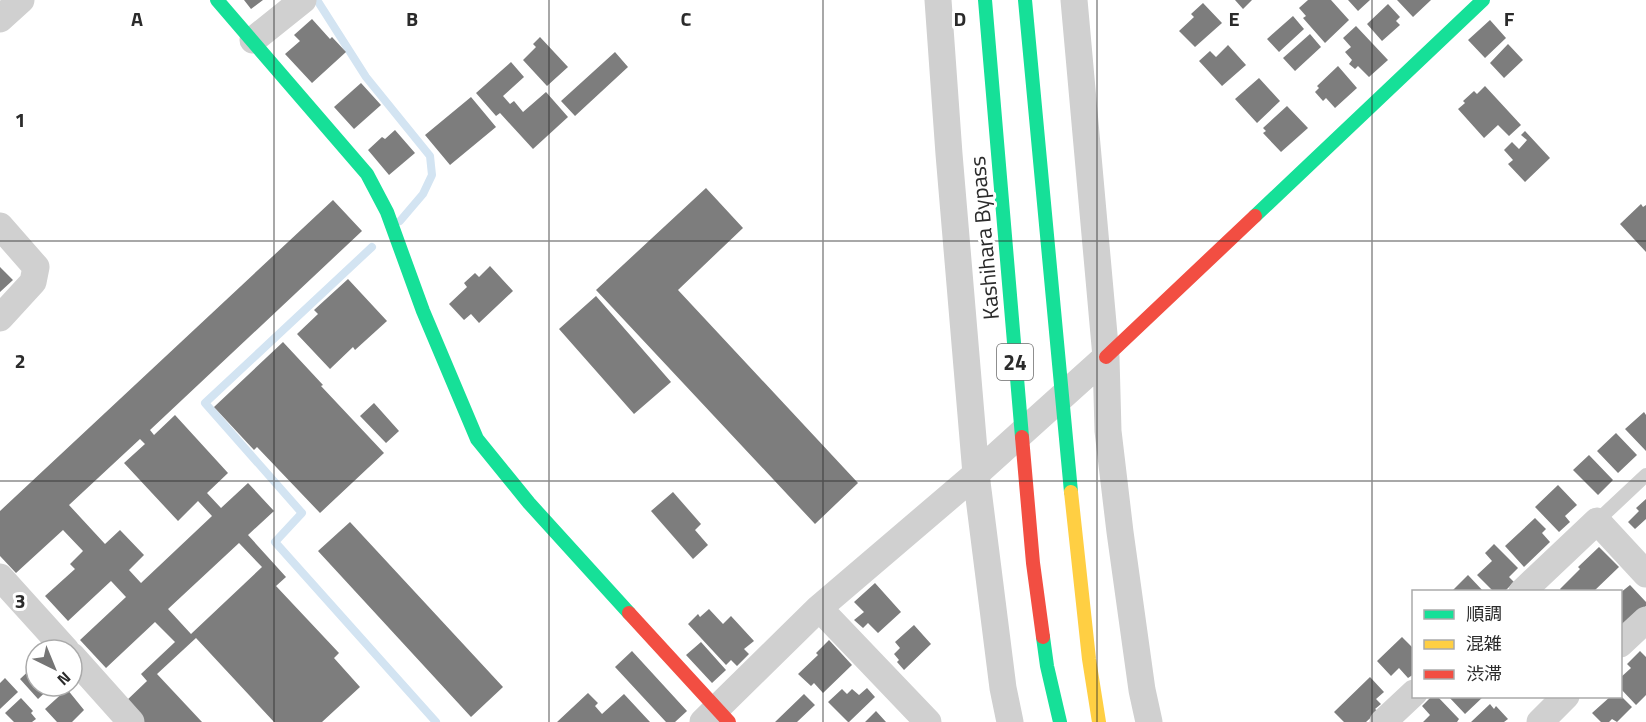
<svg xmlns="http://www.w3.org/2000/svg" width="1646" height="722" viewBox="0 0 1646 722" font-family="'Titillium Web','Noto Sans JP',sans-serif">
  <rect width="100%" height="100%" fill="#fff"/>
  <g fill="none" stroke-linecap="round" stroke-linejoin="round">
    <path stroke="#d3e4f2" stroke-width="8" d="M 317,0 L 366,77 L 430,156 L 432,175 L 423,194 L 400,221
      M 372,247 L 205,403 L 302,513 L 275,542 L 436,722"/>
  </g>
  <path fill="#7d7d7d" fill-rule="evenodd" d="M 244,0 L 263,0 L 251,9 Z
    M 1235,0 L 1252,0 L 1243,9 Z
    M 1308,0 L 1331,0 L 1349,20 L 1325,43 L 1303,18 L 1306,16 L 1299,8 Z
    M 1348,0 L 1370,0 L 1358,11 Z
    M 1397,0 L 1431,0 L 1413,17 Z
    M 1203,3 L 1222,23 L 1195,47 L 1179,31 L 1194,17 L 1191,14 Z
    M 1388,4 L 1400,17 L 1396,21 L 1400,25 L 1382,41 L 1367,24 Z
    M 1293,16 L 1304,29 L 1279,52 L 1267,39 Z
    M 312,19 L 330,39 L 332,37 L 346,52 L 312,83 L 285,54 L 300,41 L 294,35 Z
    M 1490,20 L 1506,38 L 1485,58 L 1468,40 Z
    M 1356,26 L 1388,60 L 1369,77 L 1358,66 L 1355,69 L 1349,64 L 1352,60 L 1345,52 L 1351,47 L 1343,38 Z
    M 1310,34 L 1321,47 L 1295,71 L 1283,58 Z
    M 540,37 L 568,67 L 547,86 L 523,60 L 536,47 L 533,44 Z
    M 1508,44 L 1523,60 L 1504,78 L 1490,63 Z
    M 1228,45 L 1246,65 L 1222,86 L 1199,61 L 1210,51 L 1216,57 Z
    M 615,52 L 628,67 L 575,116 L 561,101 Z
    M 511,62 L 524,77 L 503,96 L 510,104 L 514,101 L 523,112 L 546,92 L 568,117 L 533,149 L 500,113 L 496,116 L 476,93 Z
    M 1338,66 L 1357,88 L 1335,108 L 1326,98 L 1323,101 L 1315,92 L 1319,88 L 1317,86 Z
    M 1259,78 L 1280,101 L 1257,123 L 1235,99 Z
    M 361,83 L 381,105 L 354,129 L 334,107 Z
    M 1485,86 L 1521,125 L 1509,136 L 1498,125 L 1484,138 L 1458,109 L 1465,103 L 1463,101 L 1474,91 L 1477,94 Z
    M 471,97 L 496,127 L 450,165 L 425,135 Z
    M 1287,106 L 1308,128 L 1281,152 L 1263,133 L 1266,131 L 1263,128 Z
    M 395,130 L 415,153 L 389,175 L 368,150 L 382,137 L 385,139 Z
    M 1525,131 L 1550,158 L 1525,182 L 1508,164 L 1513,160 L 1504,150 L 1512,142 L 1519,149 L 1527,140 L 1521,135 Z
    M 706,188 L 743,228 L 678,290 L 858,483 L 815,524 L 596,290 Z
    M 333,200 L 362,231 L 150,430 L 154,435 L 175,415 L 228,473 L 207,493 L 221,508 L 248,483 L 274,511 L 248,535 L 286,577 L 276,586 L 339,653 L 334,658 L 360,687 L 322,722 L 274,722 L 196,638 L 157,674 L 202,722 L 143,722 L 125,702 L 147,681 L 141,674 L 175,642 L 155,622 L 106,668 L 80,640 L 126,597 L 111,581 L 68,621 L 45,596 L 75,569 L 70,564 L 83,551 L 63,530 L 16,573 L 0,556 L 0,511 ZM 140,439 L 145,444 L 124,463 L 178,521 L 198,501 L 212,516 L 141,583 L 129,570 L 144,555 L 120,530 L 105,544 L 69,505 ZM 239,543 L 262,567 L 191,634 L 168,609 Z
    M 1641,204 L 1643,207 L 1646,205 L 1646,252 L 1620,224 Z
    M 490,266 L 513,291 L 479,323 L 471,314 L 464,320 L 449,304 L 467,287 L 464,283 L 475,273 L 479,277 Z
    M 0,267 L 13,280 L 0,292 Z
    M 348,279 L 387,321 L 355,350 L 353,347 L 330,369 L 297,334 L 318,314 L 314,310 Z
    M 596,296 L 671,382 L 634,414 L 559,329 Z
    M 283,342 L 323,385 L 321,386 L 384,453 L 320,513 L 257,447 L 254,450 L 214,407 Z
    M 374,403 L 399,431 L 386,443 L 360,416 Z
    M 1644,412 L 1646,415 L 1646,451 L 1625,429 Z
    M 1616,433 L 1637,455 L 1618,473 L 1597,451 Z
    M 1589,455 L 1613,480 L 1598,495 L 1573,470 Z
    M 1558,485 L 1577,505 L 1565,516 L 1570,522 L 1559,532 L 1535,507 Z
    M 673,492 L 701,524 L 695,530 L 708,545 L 693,559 L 651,511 Z
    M 1646,499 L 1646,519 L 1635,529 L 1628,522 L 1639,511 L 1636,508 Z
    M 1535,518 L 1546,529 L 1542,533 L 1550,542 L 1524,567 L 1505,546 Z
    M 350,522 L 503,687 L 471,717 L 318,551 Z
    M 1494,544 L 1518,568 L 1509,577 L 1514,582 L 1504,592 L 1494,592 L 1477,575 L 1492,561 L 1485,553 Z
    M 1599,547 L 1619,567 L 1593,592 L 1562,592 L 1560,589 L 1580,569 L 1578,567 Z
    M 1468,575 L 1484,592 L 1451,592 Z
    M 875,583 L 901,612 L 878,633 L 868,623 L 863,628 L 854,620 L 864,612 L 854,602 Z
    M 1630,585 L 1646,602 L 1646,606 L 1622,629 L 1620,627 L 1620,593 Z
    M 709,609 L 723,624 L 731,616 L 754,641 L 744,649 L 749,654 L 737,666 L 731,660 L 726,665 L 688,624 L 698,614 L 700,617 Z
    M 914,625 L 931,644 L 904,670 L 897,662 L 899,660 L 894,654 L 900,648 L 895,642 Z
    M 1402,637 L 1414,649 L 1414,674 L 1408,678 L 1399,668 L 1391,676 L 1377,661 Z
    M 829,640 L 852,665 L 823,693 L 814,683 L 811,686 L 798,674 L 818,655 L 816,653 Z
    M 701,642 L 726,670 L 712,683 L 686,655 Z
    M 632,651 L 687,711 L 675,722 L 666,722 L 615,667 Z
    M 1640,651 L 1646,657 L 1646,695 L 1636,705 L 1620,688 L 1620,678 L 1631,668 L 1627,664 Z
    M 35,665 L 36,666 L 36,686 L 52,686 L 38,699 L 20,679 Z
    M 1370,677 L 1384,692 L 1376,699 L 1381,704 L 1375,709 L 1378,711 L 1366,722 L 1344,722 L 1334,712 Z
    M 5,678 L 18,692 L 0,709 L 0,683 Z
    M 867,688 L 875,697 L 849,722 L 848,722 L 828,702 L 842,689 L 847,694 L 852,689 L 859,695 Z
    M 67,689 L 84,710 L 72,722 L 57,722 L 45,709 Z
    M 588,693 L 598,703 L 595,706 L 602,714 L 624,694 L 650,722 L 557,722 Z
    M 804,694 L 815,705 L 797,722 L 775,722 Z
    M 1432,696 L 1437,696 L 1459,719 L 1457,722 L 1423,722 L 1430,715 L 1422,706 Z
    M 1448,696 L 1484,696 L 1465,714 Z
    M 1611,696 L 1621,696 L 1632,707 L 1617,722 L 1612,719 L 1609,722 L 1601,722 L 1592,713 Z
    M 21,698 L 33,711 L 31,713 L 36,719 L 32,722 L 14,722 L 5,713 Z
    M 1490,704 L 1494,709 L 1496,706 L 1508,719 L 1504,722 L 1471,722 Z
    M 876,711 L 886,722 L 865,722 Z"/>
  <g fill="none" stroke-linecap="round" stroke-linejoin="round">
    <path stroke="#d0d0d0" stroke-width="14" d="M 1597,521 L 1646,475"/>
    <path stroke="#d0d0d0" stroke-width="27" d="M 938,0 L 949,154 L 976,474 L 1003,688 L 1010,722
      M 1074,0 L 1106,357 L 1108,431 L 1120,532 L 1142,690 L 1149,722
      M 0,19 L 21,0
      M 253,40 L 303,0
      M 0,226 L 36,267 L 33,282 L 0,318
      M 0,577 L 66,650
      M 1522,592 L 1597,521 L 1646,574
      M 819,608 L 928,722
      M 1620,644 L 1646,620
      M 72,656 L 131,722
      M 703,722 L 819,608 L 976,474 L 1106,357
      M 1383,722 L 1414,693
      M 1540,722 L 1566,696"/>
    <path stroke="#16e098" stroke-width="14" d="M 217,0 L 367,174 L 387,212 L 423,311 L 477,439 L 529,503 L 629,613
      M 985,0 L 1022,437
      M 1025,0 L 1071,492
      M 1255,216 L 1483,0
      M 1043,637 L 1047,666 L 1060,722"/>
    <path stroke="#ffcf43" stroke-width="14" d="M 1071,492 L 1089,659 L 1099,722"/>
    <path stroke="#f24e42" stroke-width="14" d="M 1106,357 L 1255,216
      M 1022,437 L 1033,563 L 1043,637
      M 629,613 L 729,722"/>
  </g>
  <path fill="none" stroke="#2b2b2b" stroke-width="1.5" stroke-opacity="0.55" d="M 274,0 L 274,722M 549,0 L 549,722M 823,0 L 823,722M 1097,0 L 1097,722M 1372,0 L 1372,722M 0,241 L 1646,241M 0,481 L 1646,481"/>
  <g text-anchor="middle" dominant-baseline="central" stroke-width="6" stroke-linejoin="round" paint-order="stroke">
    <rect fill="#fff" stroke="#6b6b6b" stroke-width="1.5" x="997" y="344" width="36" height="36" rx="4.5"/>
    <g font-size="21" font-weight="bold" fill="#2b2b2b">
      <text x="1015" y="362">24</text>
    </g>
    <g font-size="22" fill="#2b2b2b" stroke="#fff">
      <text transform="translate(984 238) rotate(-95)">Kashihara Bypass</text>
    </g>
  </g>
  <g font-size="20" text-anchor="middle" font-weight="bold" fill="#2b2b2b" stroke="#fff" stroke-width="6" stroke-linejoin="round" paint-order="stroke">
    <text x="137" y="26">A</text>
    <text x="412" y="26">B</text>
    <text x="686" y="26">C</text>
    <text x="960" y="26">D</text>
    <text x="1234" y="26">E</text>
    <text x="1509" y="26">F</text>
    <text x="20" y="127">1</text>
    <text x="20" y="368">2</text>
    <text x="20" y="608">3</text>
  </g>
  <rect x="1412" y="590" width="210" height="108" fill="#ffffff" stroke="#aaaaaa" stroke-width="1.5"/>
  <rect x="1424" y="610" width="30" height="9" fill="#16e098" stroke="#aaaaaa" stroke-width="1.5"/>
  <text x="1466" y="620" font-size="18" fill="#2b2b2b">順調</text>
  <rect x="1424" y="640" width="30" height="9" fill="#ffcf43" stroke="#aaaaaa" stroke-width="1.5"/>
  <text x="1466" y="650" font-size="18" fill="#2b2b2b">混雑</text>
  <rect x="1424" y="670" width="30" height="9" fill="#f24e42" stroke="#aaaaaa" stroke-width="1.5"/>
  <text x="1466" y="680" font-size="18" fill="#2b2b2b">渋滞</text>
  <g transform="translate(54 668) rotate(137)"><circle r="28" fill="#ffffff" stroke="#aaaaaa" stroke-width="1.5"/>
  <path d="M0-4.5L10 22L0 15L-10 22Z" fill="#757575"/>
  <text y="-9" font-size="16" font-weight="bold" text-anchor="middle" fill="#2b2b2b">N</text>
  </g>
</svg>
